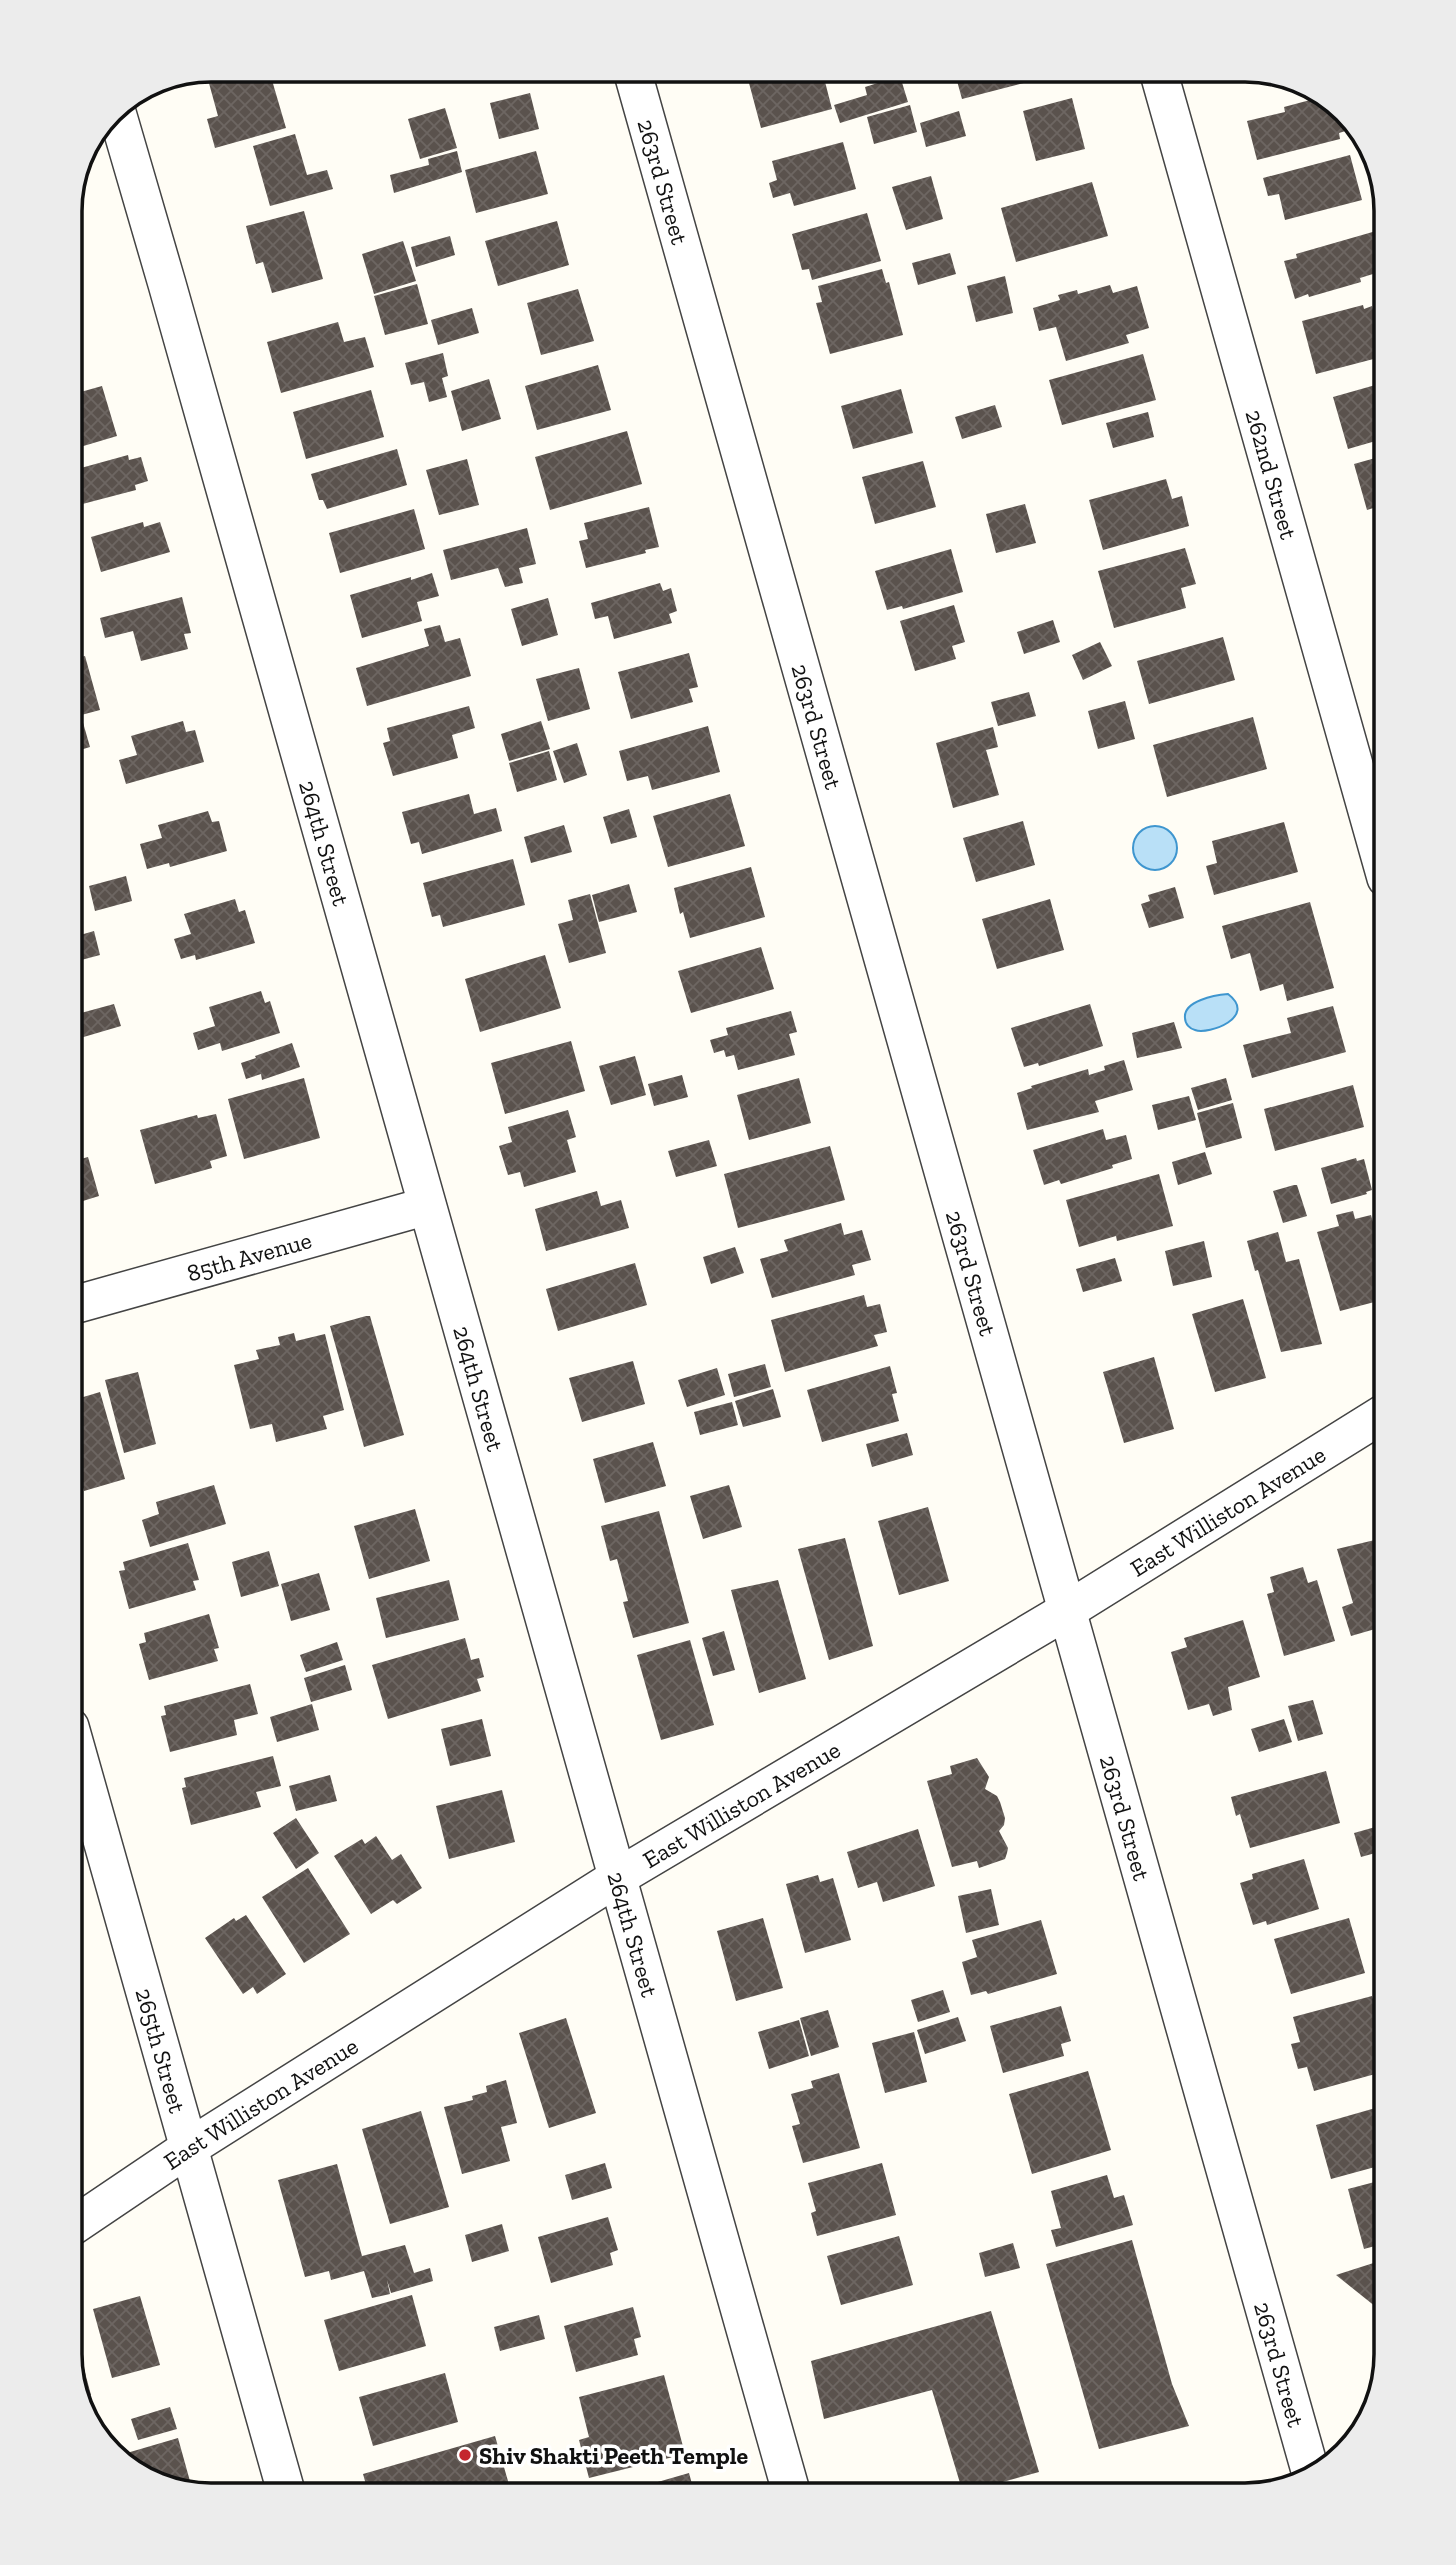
<svg xmlns="http://www.w3.org/2000/svg" width="1456" height="2565" viewBox="0 0 1456 2565" font-family="'Zilla Slab',serif">
  <defs>
    <pattern id="building-cross-hatch" width="8" height="8" patternUnits="userSpaceOnUse" patternTransform="scale(1.75)"><rect width="8" height="8" fill="#5a524d"/><path d="M0 0l8 8M0 8l8-8" fill="none" stroke="#6d6662"/></pattern>
  </defs>
  <rect width="100%" height="100%" fill="#fffdf5"/>
  <path fill="#b9e0f7" stroke="#3f96cf" stroke-width="2" d="M1133 848a22 22 0 1 1 44 0a22 22 0 1 1-44 0Z
    M 1228,994 C 1258,1017 1209,1035 1195,1030 C 1190,1029 1185,1024 1185,1018 C 1183,1001 1215,995 1228,994 Z"/>
  <path fill="url(#building-cross-hatch)" d="M 229,70 L 269,70 L 286,128 L 215,148 L 207,119 L 218,116 L 207,76 Z
    M 346,70 L 374,70 L 374,71 L 348,78 Z
    M 797,70 L 822,70 L 832,109 L 761,128 L 749,83 Z
    M 954,70 L 1049,70 L 1051,76 L 962,99 Z
    M 900,76 L 908,102 L 840,123 L 834,105 L 867,95 L 865,87 Z
    M 530,93 L 539,129 L 499,139 L 490,103 Z
    M 1325,96 L 1352,129 L 1339,133 L 1340,139 L 1257,160 L 1247,121 L 1285,112 L 1284,107 Z
    M 1072,98 L 1085,149 L 1036,161 L 1023,111 Z
    M 910,105 L 917,132 L 874,144 L 867,117 Z
    M 445,108 L 457,148 L 420,159 L 408,119 Z
    M 959,111 L 966,136 L 926,147 L 920,123 Z
    M 295,134 L 307,175 L 327,170 L 333,189 L 270,206 L 253,146 Z
    M 843,142 L 856,189 L 794,206 L 790,193 L 773,198 L 769,183 L 777,180 L 772,161 Z
    M 457,151 L 462,172 L 394,193 L 390,175 L 429,165 L 428,159 Z
    M 536,151 L 548,194 L 476,213 L 465,170 Z
    M 1350,155 L 1362,200 L 1285,220 L 1279,194 L 1268,196 L 1263,178 Z
    M 931,176 L 943,219 L 906,230 L 892,187 Z
    M 1092,182 L 1108,236 L 1016,262 L 1001,208 Z
    M 304,211 L 323,279 L 272,293 L 263,262 L 256,264 L 246,226 Z
    M 867,213 L 881,261 L 812,280 L 809,269 L 802,270 L 792,234 Z
    M 557,221 L 569,265 L 498,286 L 485,241 Z
    M 1376,231 L 1386,270 L 1360,278 L 1361,282 L 1309,297 L 1308,294 L 1295,299 L 1284,261 L 1297,258 L 1296,254 Z
    M 450,236 L 455,255 L 416,267 L 411,247 Z
    M 403,241 L 416,281 L 374,294 L 362,254 Z
    M 950,253 L 956,274 L 918,285 L 912,263 Z
    M 882,269 L 886,283 L 889,282 L 903,335 L 830,354 L 816,303 L 822,302 L 818,286 Z
    M 1005,276 L 1013,313 L 976,322 L 967,286 Z
    M 417,284 L 428,324 L 385,335 L 374,296 Z
    M 1110,285 L 1113,293 L 1137,286 L 1149,328 L 1126,335 L 1129,343 L 1066,361 L 1056,327 L 1039,331 L 1033,308 L 1060,300 L 1058,295 L 1077,290 L 1078,294 Z
    M 578,289 L 594,341 L 541,355 L 527,303 Z
    M 1363,305 L 1364,309 L 1372,306 L 1385,356 L 1316,374 L 1302,321 Z
    M 472,308 L 479,333 L 438,345 L 431,320 Z
    M 338,322 L 344,342 L 365,337 L 374,367 L 281,393 L 267,342 Z
    M 443,353 L 448,376 L 442,378 L 447,397 L 429,402 L 424,382 L 411,385 L 405,363 Z
    M 1143,354 L 1156,400 L 1062,425 L 1049,380 Z
    M 598,365 L 611,410 L 537,430 L 525,386 Z
    M 489,379 L 501,419 L 462,431 L 451,391 Z
    M 1386,382 L 1386,438 L 1348,449 L 1333,397 Z
    M 102,386 L 117,436 L 70,450 L 70,395 Z
    M 901,389 L 913,433 L 853,449 L 841,406 Z
    M 371,390 L 384,437 L 306,459 L 293,412 Z
    M 995,405 L 1002,427 L 962,439 L 955,417 Z
    M 1148,412 L 1154,437 L 1113,448 L 1106,423 Z
    M 627,431 L 642,484 L 550,510 L 535,457 Z
    M 397,449 L 407,485 L 327,509 L 323,500 L 319,500 L 311,474 Z
    M 128,455 L 129,460 L 141,457 L 148,481 L 135,485 L 136,490 L 71,507 L 70,471 Z
    M 1386,455 L 1386,504 L 1367,510 L 1354,464 Z
    M 467,459 L 479,505 L 439,515 L 426,470 Z
    M 923,461 L 936,507 L 875,524 L 862,477 Z
    M 1166,479 L 1172,499 L 1182,496 L 1189,526 L 1103,550 L 1089,500 Z
    M 1025,504 L 1036,543 L 996,553 L 986,514 Z
    M 649,507 L 659,547 L 645,550 L 646,553 L 586,568 L 579,541 L 588,539 L 584,523 Z
    M 414,509 L 425,549 L 340,573 L 329,533 Z
    M 143,522 L 144,527 L 160,522 L 170,552 L 101,572 L 91,537 Z
    M 527,528 L 536,564 L 519,568 L 523,583 L 505,587 L 498,568 L 451,580 L 443,550 Z
    M 1386,534 L 1386,577 L 1385,577 L 1374,537 Z
    M 1185,548 L 1196,584 L 1181,588 L 1186,608 L 1114,628 L 1098,571 Z
    M 951,549 L 963,592 L 903,609 L 902,606 L 887,610 L 875,571 Z
    M 432,573 L 439,596 L 417,602 L 422,621 L 362,638 L 350,595 L 411,577 L 411,580 Z
    M 660,583 L 663,591 L 671,588 L 677,611 L 669,614 L 672,623 L 614,639 L 608,616 L 595,619 L 591,603 Z
    M 182,597 L 191,633 L 184,634 L 188,649 L 141,661 L 133,631 L 105,638 L 100,618 Z
    M 548,598 L 558,635 L 522,646 L 511,609 Z
    M 954,605 L 965,642 L 952,646 L 956,659 L 915,671 L 900,621 Z
    M 1053,620 L 1060,642 L 1024,654 L 1017,632 Z
    M 440,625 L 445,642 L 460,638 L 471,676 L 367,706 L 356,668 L 429,646 L 424,629 Z
    M 1223,637 L 1235,680 L 1149,704 L 1137,661 Z
    M 1100,642 L 1112,666 L 1083,680 L 1072,655 Z
    M 689,653 L 698,687 L 689,689 L 693,702 L 631,719 L 618,672 Z
    M 85,656 L 100,710 L 70,718 L 70,660 Z
    M 579,668 L 590,709 L 548,721 L 536,679 Z
    M 1029,692 L 1036,716 L 998,726 L 991,702 Z
    M 1125,701 L 1135,739 L 1098,749 L 1088,711 Z
    M 469,706 L 475,728 L 452,735 L 458,758 L 393,776 L 383,743 L 390,741 L 387,728 Z
    M 1253,717 L 1267,769 L 1167,797 L 1153,745 Z
    M 82,719 L 90,747 L 70,753 L 70,723 Z
    M 183,721 L 186,732 L 195,730 L 204,762 L 126,784 L 119,760 L 137,755 L 131,736 Z
    M 541,721 L 550,749 L 509,761 L 501,734 Z
    M 708,726 L 720,772 L 652,790 L 648,776 L 627,781 L 619,751 Z
    M 993,727 L 998,747 L 986,750 L 999,795 L 953,808 L 936,743 Z
    M 577,743 L 587,775 L 564,783 L 553,751 Z
    M 549,751 L 557,780 L 517,792 L 509,763 Z
    M 469,794 L 474,814 L 496,808 L 502,831 L 422,854 L 419,842 L 411,844 L 402,812 Z
    M 730,794 L 745,846 L 668,867 L 653,816 Z
    M 629,809 L 637,837 L 611,844 L 603,817 Z
    M 208,811 L 212,822 L 219,821 L 227,851 L 170,867 L 169,863 L 147,869 L 140,844 L 162,838 L 158,825 Z
    M 1023,821 L 1035,865 L 976,882 L 963,838 Z
    M 1284,822 L 1298,872 L 1214,895 L 1206,866 L 1217,863 L 1212,841 Z
    M 564,825 L 572,852 L 531,863 L 524,837 Z
    M 513,859 L 525,905 L 443,927 L 440,915 L 432,917 L 423,883 Z
    M 751,867 L 765,917 L 690,938 L 683,912 L 680,914 L 674,888 Z
    M 126,876 L 132,901 L 95,911 L 89,886 Z
    M 629,884 L 637,912 L 599,922 L 592,895 Z
    M 1175,887 L 1184,918 L 1149,928 L 1141,904 L 1150,901 L 1148,895 Z
    M 590,894 L 606,953 L 569,963 L 558,924 L 573,920 L 568,900 Z
    M 235,899 L 239,912 L 245,910 L 255,943 L 196,960 L 195,955 L 181,959 L 174,939 L 191,934 L 184,914 Z
    M 1050,899 L 1064,950 L 997,969 L 982,919 Z
    M 1310,902 L 1334,988 L 1287,1001 L 1283,984 L 1260,991 L 1250,953 L 1231,959 L 1222,926 Z
    M 94,931 L 100,955 L 70,963 L 70,938 Z
    M 761,947 L 774,989 L 691,1013 L 678,971 Z
    M 545,955 L 561,1008 L 480,1032 L 465,979 Z
    M 261,991 L 265,1003 L 270,1001 L 280,1033 L 222,1051 L 220,1043 L 198,1050 L 193,1033 L 215,1026 L 209,1007 Z
    M 114,1004 L 121,1026 L 70,1041 L 70,1016 Z
    M 1090,1004 L 1103,1046 L 1039,1066 L 1038,1063 L 1024,1067 L 1011,1028 Z
    M 1333,1006 L 1346,1052 L 1252,1078 L 1243,1045 L 1291,1033 L 1287,1018 Z
    M 791,1011 L 797,1032 L 789,1034 L 795,1055 L 738,1070 L 734,1055 L 726,1057 L 724,1050 L 714,1053 L 710,1040 L 728,1035 L 726,1028 Z
    M 1174,1022 L 1182,1048 L 1137,1058 L 1132,1033 Z
    M 571,1041 L 585,1091 L 505,1114 L 491,1063 Z
    M 292,1043 L 300,1067 L 262,1080 L 261,1074 L 246,1079 L 241,1063 L 256,1058 L 255,1056 Z
    M 635,1056 L 646,1095 L 611,1105 L 599,1066 Z
    M 1124,1060 L 1133,1090 L 1095,1101 L 1099,1112 L 1027,1130 L 1017,1093 L 1032,1088 L 1031,1086 L 1088,1069 L 1089,1075 L 1105,1070 L 1104,1066 Z
    M 682,1075 L 688,1097 L 654,1106 L 648,1084 Z
    M 304,1078 L 320,1138 L 244,1159 L 228,1099 Z
    M 799,1078 L 811,1123 L 749,1140 L 737,1095 Z
    M 1226,1078 L 1232,1100 L 1198,1110 L 1191,1088 Z
    M 1353,1085 L 1364,1127 L 1275,1151 L 1264,1109 Z
    M 1189,1096 L 1196,1120 L 1158,1130 L 1152,1105 Z
    M 1233,1103 L 1242,1138 L 1206,1148 L 1197,1113 Z
    M 568,1110 L 576,1137 L 567,1140 L 576,1172 L 524,1187 L 520,1172 L 508,1175 L 499,1146 L 512,1142 L 508,1127 Z
    M 216,1114 L 227,1156 L 210,1161 L 212,1168 L 155,1184 L 140,1130 L 197,1115 L 198,1118 Z
    M 1103,1129 L 1106,1140 L 1126,1135 L 1132,1159 L 1112,1165 L 1113,1168 L 1061,1184 L 1059,1180 L 1044,1185 L 1033,1150 Z
    M 709,1140 L 717,1166 L 676,1177 L 668,1151 Z
    M 830,1146 L 845,1200 L 738,1228 L 724,1174 Z
    M 1205,1152 L 1212,1174 L 1178,1185 L 1172,1162 Z
    M 88,1157 L 99,1196 L 70,1205 L 70,1162 Z
    M 1356,1158 L 1357,1161 L 1364,1159 L 1372,1190 L 1366,1192 L 1367,1194 L 1331,1204 L 1321,1168 Z
    M 1159,1174 L 1173,1226 L 1117,1241 L 1116,1236 L 1079,1247 L 1066,1200 Z
    M 1294,1185 L 1297,1185 L 1307,1216 L 1283,1223 L 1273,1191 Z
    M 597,1191 L 601,1206 L 621,1200 L 629,1228 L 546,1251 L 535,1209 Z
    M 1353,1211 L 1355,1219 L 1371,1215 L 1379,1243 L 1386,1241 L 1386,1299 L 1340,1311 L 1317,1232 L 1339,1226 L 1336,1215 Z
    M 841,1223 L 844,1235 L 862,1230 L 871,1260 L 852,1265 L 855,1275 L 772,1298 L 760,1259 L 788,1251 L 784,1240 Z
    M 1278,1232 L 1286,1262 L 1299,1259 L 1322,1344 L 1281,1352 L 1258,1270 L 1255,1271 L 1247,1241 Z
    M 1204,1241 L 1212,1277 L 1173,1286 L 1165,1251 Z
    M 735,1247 L 744,1273 L 711,1284 L 703,1257 Z
    M 1115,1258 L 1122,1281 L 1083,1292 L 1076,1269 Z
    M 635,1263 L 647,1305 L 558,1331 L 546,1289 Z
    M 864,1295 L 867,1307 L 880,1304 L 887,1332 L 874,1335 L 878,1346 L 785,1372 L 771,1320 Z
    M 1243,1299 L 1266,1378 L 1215,1392 L 1192,1314 Z
    M 366,1316 L 370,1316 L 404,1435 L 364,1447 L 330,1326 Z
    M 294,1333 L 296,1341 L 325,1334 L 344,1410 L 323,1416 L 327,1429 L 276,1442 L 272,1424 L 250,1429 L 234,1365 L 259,1359 L 256,1350 L 280,1345 L 278,1337 Z
    M 1154,1357 L 1174,1429 L 1124,1443 L 1103,1372 Z
    M 633,1361 L 645,1404 L 582,1422 L 569,1378 Z
    M 765,1364 L 771,1387 L 734,1397 L 728,1374 Z
    M 890,1366 L 897,1393 L 892,1394 L 899,1421 L 822,1442 L 807,1390 Z
    M 717,1368 L 725,1395 L 687,1407 L 678,1380 Z
    M 138,1372 L 156,1444 L 124,1453 L 105,1380 Z
    M 773,1389 L 781,1417 L 743,1427 L 735,1401 Z
    M 100,1392 L 125,1479 L 84,1491 L 70,1440 L 70,1401 Z
    M 732,1402 L 738,1425 L 700,1435 L 694,1412 Z
    M 907,1433 L 913,1455 L 872,1467 L 866,1444 Z
    M 653,1442 L 666,1486 L 605,1503 L 593,1459 Z
    M 214,1485 L 226,1524 L 150,1547 L 142,1520 L 159,1514 L 156,1502 Z
    M 729,1485 L 742,1527 L 703,1539 L 690,1496 Z
    M 928,1507 L 949,1581 L 899,1595 L 878,1521 Z
    M 415,1509 L 430,1561 L 369,1579 L 354,1526 Z
    M 659,1511 L 689,1623 L 633,1638 L 623,1602 L 628,1601 L 617,1559 L 610,1561 L 601,1526 Z
    M 845,1538 L 873,1646 L 829,1660 L 798,1549 Z
    M 1379,1539 L 1386,1563 L 1386,1610 L 1378,1612 L 1382,1627 L 1351,1636 L 1342,1607 L 1353,1603 L 1337,1549 Z
    M 188,1543 L 199,1580 L 193,1581 L 196,1590 L 129,1609 L 119,1571 L 125,1570 L 123,1562 Z
    M 269,1551 L 279,1586 L 241,1597 L 232,1562 Z
    M 1303,1567 L 1308,1583 L 1317,1580 L 1335,1641 L 1284,1656 L 1267,1594 L 1274,1592 L 1270,1577 Z
    M 319,1573 L 330,1610 L 291,1621 L 281,1584 Z
    M 449,1580 L 459,1620 L 386,1638 L 376,1598 Z
    M 778,1580 L 806,1679 L 759,1693 L 731,1590 Z
    M 209,1614 L 219,1648 L 214,1649 L 218,1661 L 149,1680 L 139,1644 L 146,1642 L 144,1633 Z
    M 1243,1620 L 1260,1677 L 1228,1687 L 1232,1710 L 1213,1716 L 1209,1704 L 1188,1710 L 1171,1652 L 1187,1647 L 1184,1638 Z
    M 724,1631 L 735,1670 L 713,1676 L 702,1638 Z
    M 465,1638 L 471,1660 L 479,1658 L 484,1677 L 477,1679 L 481,1691 L 388,1719 L 372,1665 Z
    M 690,1640 L 714,1725 L 661,1740 L 637,1655 Z
    M 337,1642 L 343,1660 L 306,1672 L 300,1655 Z
    M 345,1665 L 352,1690 L 311,1702 L 304,1678 Z
    M 250,1684 L 258,1714 L 234,1720 L 237,1735 L 170,1752 L 161,1716 L 166,1715 L 164,1706 Z
    M 1313,1700 L 1323,1734 L 1298,1741 L 1288,1706 Z
    M 312,1704 L 319,1730 L 277,1742 L 270,1717 Z
    M 482,1719 L 491,1756 L 450,1766 L 441,1729 Z
    M 1284,1719 L 1292,1742 L 1259,1752 L 1251,1729 Z
    M 1386,1738 L 1386,1776 L 1385,1776 L 1375,1741 Z
    M 273,1756 L 281,1786 L 256,1792 L 261,1807 L 191,1825 L 182,1788 L 186,1787 L 184,1778 Z
    M 977,1758 L 989,1777 L 985,1789 L 997,1796 L 1000,1802 L 1005,1818 L 1004,1825 L 999,1831 L 1008,1848 L 1007,1853 L 1005,1859 L 979,1868 L 977,1861 L 952,1867 L 927,1781 L 952,1774 L 950,1766 Z
    M 1326,1771 L 1340,1823 L 1250,1848 L 1240,1814 L 1236,1816 L 1231,1797 Z
    M 330,1775 L 337,1801 L 296,1811 L 289,1786 Z
    M 502,1790 L 515,1842 L 449,1859 L 436,1806 Z
    M 296,1818 L 319,1853 L 296,1869 L 273,1833 Z
    M 1386,1824 L 1386,1850 L 1361,1857 L 1354,1833 Z
    M 918,1829 L 935,1886 L 883,1902 L 877,1882 L 858,1888 L 847,1852 Z
    M 376,1836 L 392,1860 L 401,1854 L 422,1888 L 397,1904 L 393,1900 L 371,1914 L 334,1856 L 362,1839 L 365,1844 Z
    M 1304,1859 L 1319,1909 L 1267,1925 L 1266,1921 L 1253,1925 L 1240,1883 L 1253,1879 L 1252,1874 Z
    M 308,1868 L 350,1934 L 304,1963 L 262,1897 Z
    M 818,1875 L 820,1882 L 833,1878 L 851,1940 L 805,1953 L 786,1884 Z
    M 991,1889 L 999,1925 L 966,1933 L 958,1896 Z
    M 1386,1900 L 1386,1934 L 1384,1935 L 1375,1903 Z
    M 246,1915 L 286,1974 L 257,1994 L 253,1987 L 243,1994 L 205,1938 L 234,1918 L 236,1921 Z
    M 763,1918 L 783,1988 L 736,2001 L 717,1931 Z
    M 1349,1918 L 1365,1973 L 1291,1994 L 1274,1939 Z
    M 1041,1920 L 1057,1974 L 988,1994 L 986,1991 L 971,1995 L 962,1962 L 977,1957 L 972,1940 Z
    M 943,1990 L 950,2012 L 918,2022 L 911,2000 Z
    M 1372,1996 L 1386,2045 L 1386,2071 L 1314,2091 L 1307,2067 L 1298,2069 L 1291,2044 L 1300,2042 L 1293,2017 Z
    M 1061,2006 L 1071,2041 L 1061,2044 L 1064,2056 L 1003,2073 L 990,2026 Z
    M 828,2010 L 839,2047 L 811,2056 L 800,2018 Z
    M 958,2017 L 966,2041 L 925,2054 L 917,2030 Z
    M 566,2018 L 596,2113 L 549,2128 L 519,2033 Z
    M 799,2020 L 809,2056 L 769,2069 L 758,2032 Z
    M 914,2032 L 927,2082 L 885,2093 L 872,2043 Z
    M 1088,2071 L 1111,2150 L 1032,2174 L 1009,2094 Z
    M 839,2073 L 860,2148 L 803,2163 L 792,2126 L 800,2124 L 791,2094 L 813,2088 L 811,2081 Z
    M 506,2080 L 517,2123 L 501,2127 L 510,2161 L 462,2174 L 444,2107 L 473,2100 L 472,2096 L 487,2092 L 486,2086 Z
    M 1386,2105 L 1386,2164 L 1331,2179 L 1316,2125 Z
    M 421,2111 L 449,2207 L 390,2224 L 362,2129 Z
    M 605,2163 L 612,2188 L 572,2200 L 565,2175 Z
    M 882,2163 L 896,2215 L 817,2236 L 811,2213 L 816,2211 L 808,2183 Z
    M 337,2164 L 362,2256 L 405,2245 L 414,2273 L 430,2268 L 433,2281 L 391,2293 L 387,2280 L 390,2294 L 372,2298 L 364,2271 L 331,2280 L 329,2271 L 305,2277 L 278,2180 Z
    M 1107,2175 L 1114,2198 L 1124,2195 L 1133,2225 L 1056,2247 L 1051,2230 L 1061,2228 L 1051,2191 Z
    M 1386,2179 L 1386,2243 L 1364,2249 L 1348,2189 Z
    M 608,2217 L 618,2250 L 610,2253 L 613,2265 L 551,2283 L 538,2237 Z
    M 502,2224 L 509,2251 L 472,2262 L 465,2235 Z
    M 899,2236 L 913,2285 L 841,2305 L 827,2256 Z
    M 1132,2240 L 1172,2384 L 1189,2426 L 1099,2449 L 1046,2264 Z
    M 1013,2243 L 1020,2268 L 985,2277 L 979,2253 Z
    M 1386,2259 L 1386,2315 L 1336,2275 Z
    M 412,2295 L 426,2346 L 339,2371 L 324,2320 Z
    M 140,2296 L 160,2365 L 112,2378 L 93,2309 Z
    M 633,2307 L 641,2337 L 634,2339 L 638,2355 L 576,2372 L 564,2326 Z
    M 991,2311 L 1039,2472 L 963,2493 L 932,2390 L 824,2419 L 811,2361 Z
    M 539,2315 L 545,2339 L 500,2351 L 494,2327 Z
    M 79,2350 L 91,2395 L 79,2398 L 70,2353 Z
    M 445,2373 L 458,2422 L 373,2446 L 359,2397 Z
    M 664,2375 L 685,2454 L 589,2478 L 579,2440 L 589,2437 L 579,2397 Z
    M 170,2407 L 177,2429 L 138,2440 L 131,2419 Z
    M 495,2436 L 512,2495 L 369,2495 L 363,2474 Z
    M 178,2438 L 193,2492 L 133,2471 L 120,2455 Z
    M 689,2473 L 695,2495 L 616,2495 L 616,2494 Z"/>
  <g fill="none" stroke-linecap="round" stroke-linejoin="round">
    <defs>
      <g id="street">
        <path id="s1" d="M 632,70 L 1311,2474"/>
        <path id="s2" d="M 1158,70 L 1386,878"/>
        <path id="s3" d="M 116,109 L 167,284 L 792,2495"/>
        <path id="s4" d="M 70,1306 L 427,1206"/>
        <path id="s5" d="M 70,1727 L 287,2495"/>
        <path id="s6" d="M 70,2228 L 190,2147 L 618,1877 L 1068,1610 L 1386,1412"/>
      </g>
    </defs>
    <use href="#street" stroke="#444" stroke-width="40"/>
    <use href="#street" stroke="#fff" stroke-width="37"/>
  </g>
  <circle fill="#c4262e" stroke="#fff" stroke-width="2.5" cx="465" cy="2455" r="7"/>
  <g text-anchor="middle" dominant-baseline="central" stroke-width="7" stroke-linejoin="round" paint-order="stroke">
    <g font-size="24" fill="#111" stroke="#fff">
      <text stroke="none"><textPath href="#s1" startOffset="116">263rd Street</textPath></text>
      <text stroke="none"><textPath href="#s2" startOffset="420">262nd Street</textPath></text>
      <text stroke="none"><textPath href="#s1" startOffset="682">263rd Street</textPath></text>
      <text stroke="none"><textPath href="#s3" startOffset="763">264th Street</textPath></text>
      <text stroke="none"><textPath href="#s4" startOffset="186">85th Avenue</textPath></text>
      <text stroke="none"><textPath href="#s1" startOffset="1250">263rd Street</textPath></text>
      <text stroke="none"><textPath href="#s3" startOffset="1330">264th Street</textPath></text>
      <text stroke="none"><textPath href="#s6" startOffset="1362">East Williston Avenue</textPath></text>
      <text stroke="none"><textPath href="#s6" startOffset="794">East Williston Avenue</textPath></text>
      <text stroke="none"><textPath href="#s1" startOffset="1816">263rd Street</textPath></text>
      <text stroke="none"><textPath href="#s3" startOffset="1897">264th Street</textPath></text>
      <text stroke="none"><textPath href="#s5" startOffset="336">265th Street</textPath></text>
      <text stroke="none"><textPath href="#s6" startOffset="228">East Williston Avenue</textPath></text>
      <text stroke="none"><textPath href="#s1" startOffset="2384">263rd Street</textPath></text>
    </g>
    <g font-size="24" font-weight="bold" fill="#111" stroke="#fff" text-anchor="start">
      <text x="479" y="2455">Shiv Shakti Peeth Temple</text>
    </g>
  </g>
  <path d="M0 0H1456V2565H0ZM211 82H1245A129 129 0 0 1 1374 211V2354A129 129 0 0 1 1245 2483H211A129 129 0 0 1 82 2354V211A129 129 0 0 1 211 82Z" fill="#ececec" fill-rule="evenodd"/>
  <path fill="none" stroke="#111" stroke-width="3.5" d="M211 82H1245A129 129 0 0 1 1374 211V2354A129 129 0 0 1 1245 2483H211A129 129 0 0 1 82 2354V211A129 129 0 0 1 211 82Z"/>
</svg>
